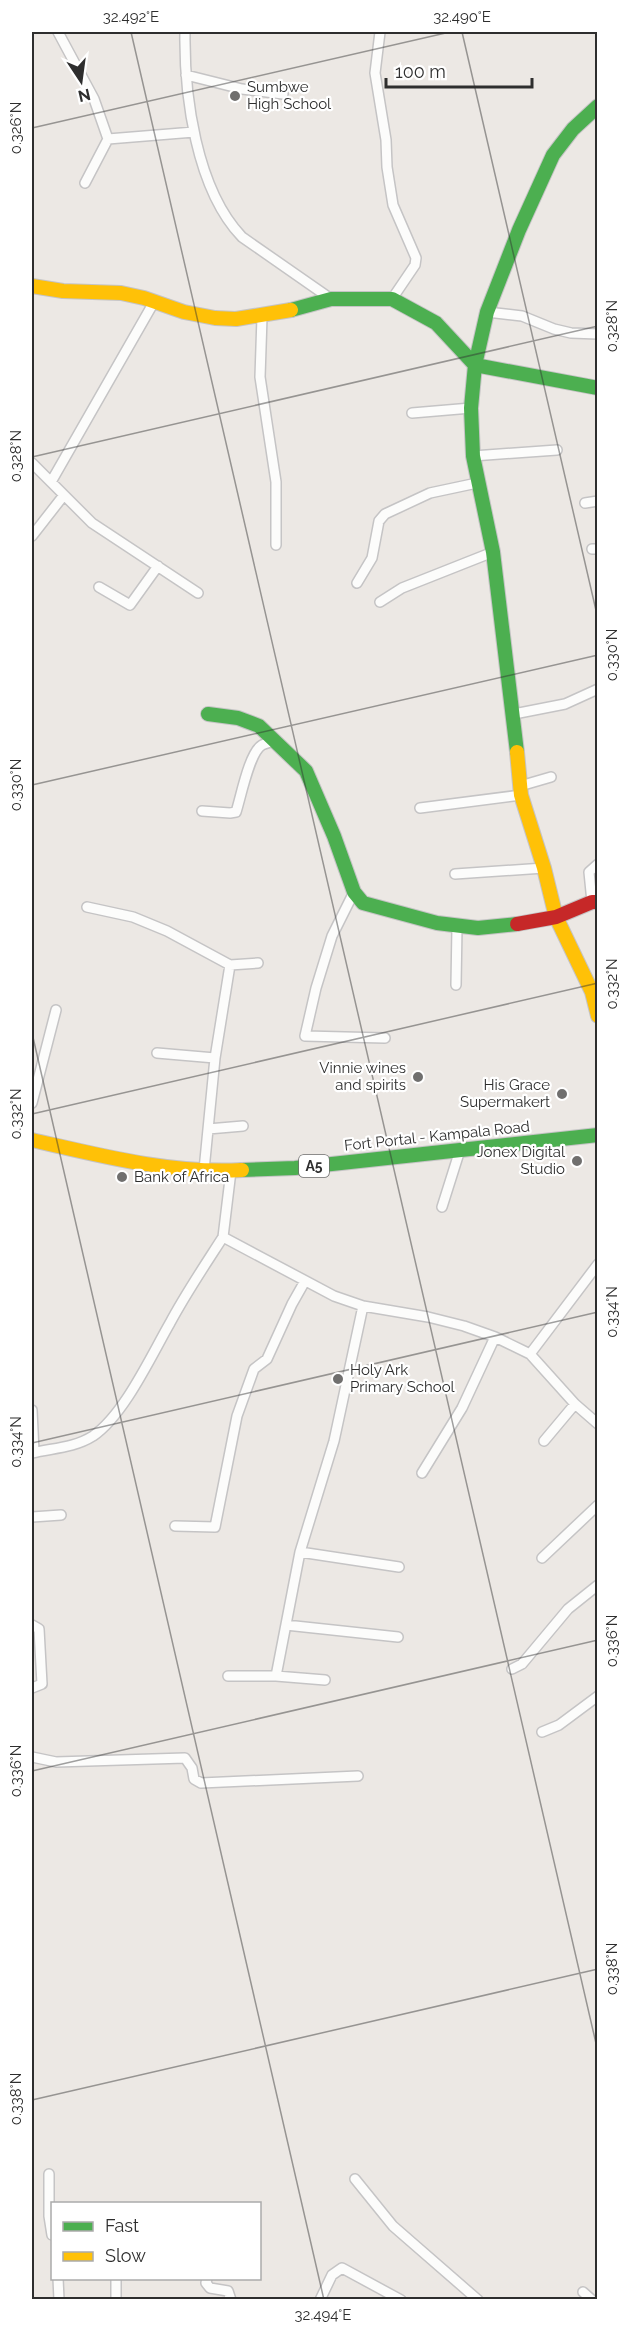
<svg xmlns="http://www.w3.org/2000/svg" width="629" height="2331" viewBox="0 0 629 2331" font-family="Raleway,sans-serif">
  <rect width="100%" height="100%" fill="#ece8e4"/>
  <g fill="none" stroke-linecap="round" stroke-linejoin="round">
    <defs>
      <path id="street" d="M 58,32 L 94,99 L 108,139 L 194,132
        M 185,32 C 184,95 196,189 242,237 L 331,299
        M 380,32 L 375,73 L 386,140 L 387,167 L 393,205 L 416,258 L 415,265 L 392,299
        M 186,75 L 242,89 L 283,94
        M 85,183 L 108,139
        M 487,312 L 522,316 L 554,329 L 571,333 L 598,334
        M 262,317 L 260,377 L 276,482 L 276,545
        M 412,413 L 471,408
        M 473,456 L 557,450
        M 32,463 L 92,523 L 198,593
        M 51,482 L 154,302
        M 585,503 L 598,501
        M 32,536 L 64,495
        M 592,549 L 598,549
        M 357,583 L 372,558 L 379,521 L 385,514 L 430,493 L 477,483
        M 99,587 L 130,605 L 158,566
        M 380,602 L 402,588 L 493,552
        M 514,714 L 565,704 L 598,689
        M 520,786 L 551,777
        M 420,808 L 521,795
        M 202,811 L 230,813 L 236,812 C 241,797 249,753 262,745 C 266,743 272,742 276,740
        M 455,874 L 544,868
        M 354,892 L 332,936 L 316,988 L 305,1036 L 385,1038
        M 592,902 L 589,872 L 598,864
        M 87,907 L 133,917 L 167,931 L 230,965 L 258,963
        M 456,985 L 457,927
        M 157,1053 L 215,1058
        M 32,1103 L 56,1010
        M 208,1129 L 243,1126
        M 204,1170 L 215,1058 L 230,965
        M 231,1171 L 223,1237 L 334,1296 L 363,1306 L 428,1317 L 464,1326 L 495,1337 L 530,1354 L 575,1404 L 598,1424
        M 442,1207 L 460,1150
        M 530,1354 L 598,1264
        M 32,1410 L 34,1452
        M 544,1441 L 575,1404
        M 32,1453 C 53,1448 74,1448 93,1436 C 124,1415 151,1356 170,1323 C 186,1293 205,1265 223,1237
        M 422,1473 L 462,1408 L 495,1337
        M 32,1517 L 61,1515
        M 175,1526 L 215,1527 L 237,1416 L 254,1369 L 267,1359 L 292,1304 L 305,1281
        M 300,1552 L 399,1567
        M 542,1558 L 598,1505
        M 32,1625 L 39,1629 L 42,1684 L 32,1688
        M 286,1625 L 398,1637
        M 512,1669 L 522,1664 L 568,1609 L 598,1585
        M 228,1676 L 276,1676 L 325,1680
        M 276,1676 L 300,1552 L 334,1441 L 363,1306
        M 542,1732 L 559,1725 L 598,1696
        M 32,1757 L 56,1762 L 185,1758 L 192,1768 L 194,1779 L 201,1783 L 358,1776
        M 49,2174 L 49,2216 L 52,2235
        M 355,2179 L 393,2226 L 478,2300
        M 58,2278 L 59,2300
        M 116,2278 L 116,2300
        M 207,2278 L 206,2283 L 210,2288 L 228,2291 L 231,2300
        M 583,2292 L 592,2300
        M 320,2300 L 332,2275 L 342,2268 L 401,2300"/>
      <path id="fast" d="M 291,310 L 331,299 L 392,299 L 436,323 L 475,365 L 598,388
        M 208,714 L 238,718 L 259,726 L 306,771 L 334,836 L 354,892 L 363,903 L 437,923 L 478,928 L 517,924
        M 517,752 L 493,552 L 473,456 L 471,408 L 475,365 L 487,312 L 519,230 L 553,155 L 573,129 L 598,106
        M 242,1170 L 295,1168 L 598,1135"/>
      <path id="slow" d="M 32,286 L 63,291 L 121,293 L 144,298 L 184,312 L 215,318 L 236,319 L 291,310
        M 517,752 L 521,795 L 544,868 L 556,917 L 592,992 L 598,1016
        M 32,1140 C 102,1156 170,1174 242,1170"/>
      <path id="jam" d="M 517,924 L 556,917 L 592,902 L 598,902"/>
    </defs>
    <use href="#street" stroke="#c5c4c5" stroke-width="12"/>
    <use href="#fast" stroke="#c5c4c5" stroke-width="16"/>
    <use href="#slow" stroke="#c5c4c5" stroke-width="16"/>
    <use href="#jam" stroke="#c5c4c5" stroke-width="16"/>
    <use href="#street" stroke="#fcfcfb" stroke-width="9"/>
    <use href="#fast" stroke="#4caf50" stroke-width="14"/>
    <use href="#slow" stroke="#ffc107" stroke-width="14"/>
    <use href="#jam" stroke="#c62828" stroke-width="14"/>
  </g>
  <path fill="none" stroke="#2e2e2e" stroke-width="1.5" stroke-opacity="0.45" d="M 131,32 L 598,2052M 462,32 L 598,619M 32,128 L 450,32M 32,457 L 598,326M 32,785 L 598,655M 32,1033 L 324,2300M 32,1114 L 598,983M 32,1443 L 598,1312M 32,1771 L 598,1640M 32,2100 L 598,1969M 590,2300 L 598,2298"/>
  <g fill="#706f6e" stroke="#fff" stroke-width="2">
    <circle cx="235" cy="96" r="6"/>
    <circle cx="418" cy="1077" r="6"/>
    <circle cx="562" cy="1094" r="6"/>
    <circle cx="577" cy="1161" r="6"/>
    <circle cx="122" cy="1177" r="6"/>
    <circle cx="338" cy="1379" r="6"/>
  </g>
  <g text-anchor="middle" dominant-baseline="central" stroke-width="4.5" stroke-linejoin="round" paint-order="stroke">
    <rect fill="#fff" stroke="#6d6d6d" stroke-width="1.5" x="299" y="1155" width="30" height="22" rx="4.5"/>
    <g font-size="14" font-weight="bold" fill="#2e2e2e">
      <text x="314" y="1166">A5</text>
    </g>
    <g font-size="15" fill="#2e2e2e" stroke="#fff" text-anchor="start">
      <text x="247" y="87">Sumbwe<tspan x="247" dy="17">High School</tspan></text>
      <text x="406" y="1068" text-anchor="end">Vinnie wines<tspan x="406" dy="17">and spirits</tspan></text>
      <text x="550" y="1085" text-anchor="end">His Grace<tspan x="550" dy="17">Supermakert</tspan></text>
      <text x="565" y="1152" text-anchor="end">Jonex Digital<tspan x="565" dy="17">Studio</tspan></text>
      <text x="134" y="1177">Bank of Africa</text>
      <text x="350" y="1370">Holy Ark<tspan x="350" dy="17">Primary School</tspan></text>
    </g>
    <g font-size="15" fill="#2e2e2e" stroke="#fff">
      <text transform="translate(437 1136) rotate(-6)">Fort Portal - Kampala Road</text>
    </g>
  </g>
  <rect width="629" height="2331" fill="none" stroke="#ffffff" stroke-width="66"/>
  <rect x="51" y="2202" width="210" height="78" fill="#ffffff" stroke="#ababab" stroke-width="1.5"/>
  <rect x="63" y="2222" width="30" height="9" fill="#4caf50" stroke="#ababab" stroke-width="1.5"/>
  <text x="105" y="2232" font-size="18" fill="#2e2e2e">Fast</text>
  <rect x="63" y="2252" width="30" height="9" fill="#ffc107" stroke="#ababab" stroke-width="1.5"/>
  <text x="105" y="2262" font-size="18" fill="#2e2e2e">Slow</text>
  <g transform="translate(81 81) rotate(167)" stroke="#ffffff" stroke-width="4.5" paint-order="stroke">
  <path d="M0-4.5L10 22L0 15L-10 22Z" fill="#2e2e2e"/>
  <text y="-9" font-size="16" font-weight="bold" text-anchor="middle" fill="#2e2e2e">N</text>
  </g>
  <path d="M386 78v9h146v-9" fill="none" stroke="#2e2e2e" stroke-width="3"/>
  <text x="395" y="78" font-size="18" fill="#2e2e2e" stroke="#ffffff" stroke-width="4.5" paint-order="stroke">100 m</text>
  <rect x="33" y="33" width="563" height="2265" fill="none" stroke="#2e2e2e" stroke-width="2"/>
  <g font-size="15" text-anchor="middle" fill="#2e2e2e">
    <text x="131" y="22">32.492°E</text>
    <text x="462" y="22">32.490°E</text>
    <text transform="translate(16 128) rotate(-90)" y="5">0.326°N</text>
    <text transform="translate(612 326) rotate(-90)" y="5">0.328°N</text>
    <text transform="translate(16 456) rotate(-90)" y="5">0.328°N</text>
    <text transform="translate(612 655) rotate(-90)" y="5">0.330°N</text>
    <text transform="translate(16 785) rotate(-90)" y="5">0.330°N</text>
    <text transform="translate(612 984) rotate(-90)" y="5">0.332°N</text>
    <text transform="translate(16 1114) rotate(-90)" y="5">0.332°N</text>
    <text transform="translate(612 1312) rotate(-90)" y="5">0.334°N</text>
    <text transform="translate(16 1442) rotate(-90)" y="5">0.334°N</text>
    <text transform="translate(612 1641) rotate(-90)" y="5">0.336°N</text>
    <text transform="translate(16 1771) rotate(-90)" y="5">0.336°N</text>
    <text transform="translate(612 1969) rotate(-90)" y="5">0.338°N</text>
    <text transform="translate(16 2099) rotate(-90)" y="5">0.338°N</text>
    <text x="323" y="2320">32.494°E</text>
  </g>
</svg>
